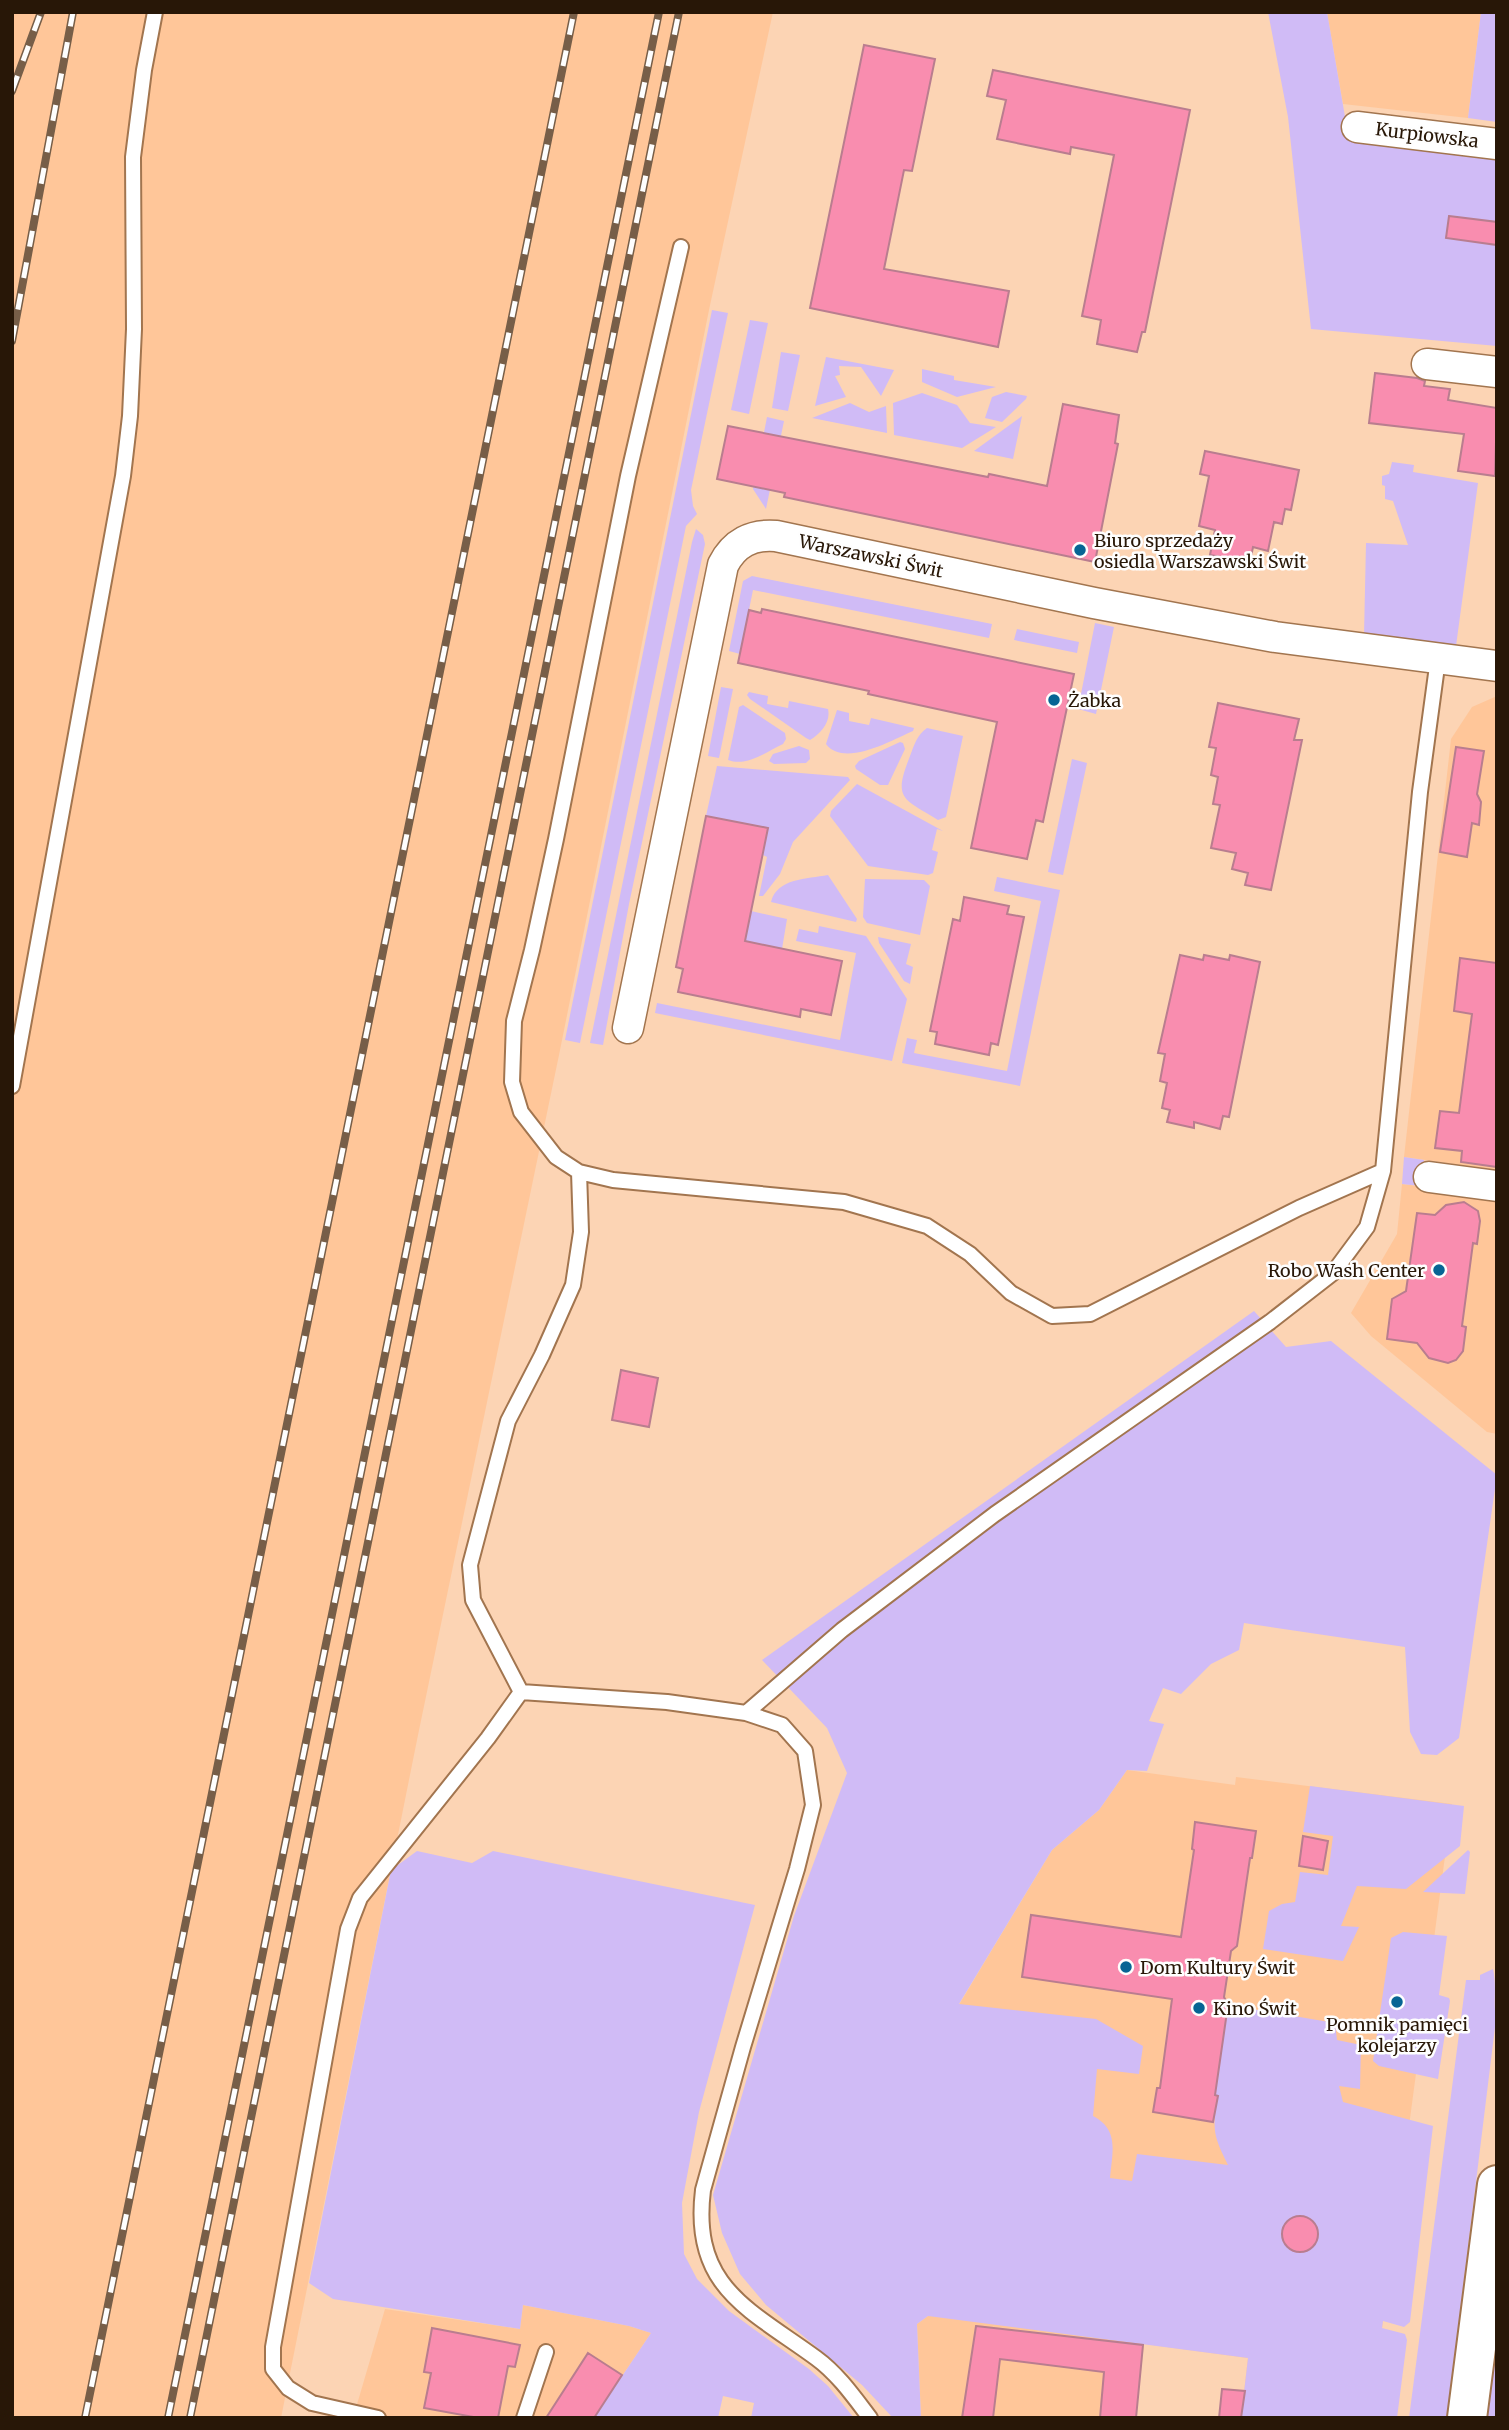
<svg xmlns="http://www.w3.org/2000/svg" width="1509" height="2430" viewBox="0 0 1509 2430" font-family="Merriweather,serif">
  <rect width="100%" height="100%" fill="#fcd4b4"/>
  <path fill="#ffc699" d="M 12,12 L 773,12 L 709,310 L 559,1055 L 418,1735 L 281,2418 L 12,2418 Z
    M 1327,12 L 1481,12 L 1468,118 L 1343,104 Z
    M 1497,696 L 1497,1170 L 1404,1157 L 1451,739 L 1472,707 Z
    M 1402,1184 L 1497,1196 L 1497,1434 L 1487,1432 L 1394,1355 L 1371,1336 L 1351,1313 L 1397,1234 Z
    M 1127,1770 L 1235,1785 L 1236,1777 L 1452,1804 L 1370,2418 L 1241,2418 L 1248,2358 L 1144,2344 L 1136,2418 L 921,2418 L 917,2324 L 928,2316 L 942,2033 L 1052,1850 L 1099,1810 Z
    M 523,2305 L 629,2326 L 651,2333 L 594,2418 L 353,2418 L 385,2309 L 520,2329 Z"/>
  <path fill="#d0bbf6" d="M 1268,12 L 1327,12 L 1349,140 L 1497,156 L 1497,346 L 1311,329 L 1288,117 Z
    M 1481,12 L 1497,12 L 1497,122 L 1468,118 Z
    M 712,310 L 728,313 L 691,490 L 693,506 L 697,514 L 686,526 L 580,1043 L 565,1040 Z
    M 750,320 L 768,323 L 749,414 L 731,410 Z
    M 781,352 L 800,355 L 788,411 L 772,408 Z
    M 826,357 L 894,370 L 881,396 L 861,367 L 839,366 L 840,375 L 835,376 L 846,397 L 815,406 Z
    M 922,369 L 954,376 L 954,380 L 996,387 L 957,397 L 922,382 Z
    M 1006,392 L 1027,396 L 1026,399 L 1002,422 L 985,418 L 992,397 Z
    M 922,393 L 957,405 L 970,423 L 996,427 L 962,448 L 894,435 L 893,403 Z
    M 850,403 L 869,412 L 886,406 L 887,433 L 812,418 Z
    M 1022,416 L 1013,459 L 974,451 Z
    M 767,417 L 784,421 L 766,509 L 753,489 Z
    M 1392,462 L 1414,465 L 1413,472 L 1478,483 L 1456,646 L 1364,635 L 1366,543 L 1408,545 L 1393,501 L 1385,499 L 1385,486 L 1382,485 L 1382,476 L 1389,474 Z
    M 696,529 L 703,535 L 705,544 L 629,904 L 603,1045 L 590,1043 L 692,542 Z
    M 752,576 L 992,624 L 989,638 L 753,590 L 740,654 L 729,651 L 743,581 Z
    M 1095,623 L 1114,627 L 1096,714 L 1078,709 Z
    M 1017,629 L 1079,642 L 1077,653 L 1014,640 Z
    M 721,687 L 733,689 L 719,758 L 708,756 Z
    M 749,692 L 768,696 L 767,704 L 788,708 L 789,701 L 828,709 C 831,722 821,733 810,740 L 806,738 L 750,699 L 747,695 Z
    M 743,705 L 785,733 L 786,739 L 783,744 C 766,752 747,767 728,760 L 739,707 Z
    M 837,710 L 849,713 L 849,721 L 869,725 L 871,718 L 914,728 L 913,731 C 892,740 844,768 826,744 Z
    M 927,728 L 963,736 L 946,817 L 938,820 C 902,798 893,799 910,756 C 914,745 917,735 927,728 Z
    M 900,742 L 903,743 L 905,749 L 888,785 L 880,785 L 856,769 L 855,766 L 859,761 Z
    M 799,746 L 809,750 L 810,759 L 806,763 L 774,764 L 769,761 L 773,754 Z
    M 1072,759 L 1087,763 L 1063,875 L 1048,872 Z
    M 717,766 L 848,777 L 850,780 L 793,842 L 780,874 L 763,896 L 759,896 L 767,857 L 763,855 L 768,828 L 706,816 Z
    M 857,784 L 943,831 L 937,829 L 932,850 L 938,852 L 933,873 L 928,875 L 868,866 L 830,816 L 831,811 Z
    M 828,875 L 857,919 L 856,922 L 771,902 C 777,878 807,879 828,875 Z
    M 997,877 L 1060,890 L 1020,1086 L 902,1063 L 907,1038 L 917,1040 L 914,1053 L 1007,1071 L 1041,901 L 994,891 Z
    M 865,879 L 924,880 L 930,886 L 920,935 L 867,923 L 863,917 Z
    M 751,911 L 787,919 L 782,949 L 744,949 Z
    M 819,926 L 866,936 L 907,999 L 892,1061 L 655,1013 L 657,1003 L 840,1040 L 856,953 L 796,941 L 799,929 L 818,933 Z
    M 878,937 L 911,944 L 906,964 L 913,967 L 910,984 L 904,981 L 879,943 Z
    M 1404,1157 L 1424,1160 L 1420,1186 L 1402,1184 Z
    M 1254,1311 L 1286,1347 L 1331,1341 L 1497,1475 L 1459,1738 L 1437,1755 L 1421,1754 L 1410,1732 L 1405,1647 L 1244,1623 L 1239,1650 L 1211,1664 L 1181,1694 L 1163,1688 L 1149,1721 L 1164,1724 L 1147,1771 L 1127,1770 L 1099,1810 L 1052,1850 L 959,2004 L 1096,2019 L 1143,2046 L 1139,2074 L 1097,2069 L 1093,2116 C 1120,2130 1112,2153 1110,2178 L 1132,2181 L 1137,2154 L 1228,2165 C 1213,2135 1212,2129 1218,2096 L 1215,2094 L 1228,2005 L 1335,2023 L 1337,2040 L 1361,2045 L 1360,2089 L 1339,2086 L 1343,2102 L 1433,2126 L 1410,2322 L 1404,2327 L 1383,2321 L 1382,2328 L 1405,2334 L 1407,2340 L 1397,2418 L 1241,2418 L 1248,2358 L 928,2316 L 917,2324 L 921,2418 L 893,2418 L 862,2385 L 766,2305 L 740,2274 L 722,2233 L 713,2195 L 794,1916 L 847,1773 L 827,1728 L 762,1660 Z
    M 1310,1786 L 1464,1806 L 1460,1846 L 1406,1889 L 1357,1886 L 1341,1926 L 1359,1927 L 1343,1961 L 1263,1949 L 1269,1911 L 1282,1904 L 1295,1902 L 1300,1872 L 1328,1875 L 1333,1836 L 1303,1832 Z
    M 1468,1850 L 1470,1852 L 1465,1894 L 1423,1892 Z
    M 417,1851 L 472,1863 L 493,1851 L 755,1905 L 699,2112 L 682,2203 L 684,2254 L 697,2279 L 729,2311 L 809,2369 L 828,2386 L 854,2418 L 751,2418 L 754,2403 L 723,2396 L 718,2418 L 594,2418 L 651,2333 L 629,2326 L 523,2305 L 520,2329 L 333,2299 L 309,2283 L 391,1870 Z
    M 1403,1932 L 1447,1936 L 1439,1995 L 1449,1998 L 1450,2001 L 1438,2079 L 1379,2066 L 1373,2061 L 1391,1938 Z
    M 1493,1969 C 1497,1986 1493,2002 1496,2019 L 1447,2418 L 1409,2418 L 1466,1980 L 1480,1980 L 1480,1975 Z
    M 1497,2320 L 1497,2418 L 1484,2418 Z"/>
  <path fill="#f98daf" stroke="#b97d8f" stroke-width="2" d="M 864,45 L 935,59 L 912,171 L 904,170 L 884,269 L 1009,291 L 998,347 L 810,308 Z
    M 993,70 L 1190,110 L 1145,332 L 1142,332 L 1137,352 L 1097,344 L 1101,320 L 1082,316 L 1114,155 L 1071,147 L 1070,154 L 997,139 L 1006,100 L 987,96 Z
    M 1449,216 L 1497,222 L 1497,245 L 1446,238 Z
    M 1375,373 L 1417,378 L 1425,381 L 1424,386 L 1450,389 L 1448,400 L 1497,408 L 1495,476 L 1458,471 L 1464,434 L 1369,423 Z
    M 1063,404 L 1119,415 L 1115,443 L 1118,444 L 1095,562 L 784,497 L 785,493 L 717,479 L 728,426 L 988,477 L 989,474 L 1047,486 Z
    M 1205,451 L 1299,470 L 1291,510 L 1285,509 L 1282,524 L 1274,522 L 1268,551 L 1253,547 L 1250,562 L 1210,555 L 1215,530 L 1199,526 L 1209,476 L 1200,474 Z
    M 762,609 L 1074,674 L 1043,822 L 1036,820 L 1027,859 L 971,848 L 997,722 L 868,694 L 869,691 L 738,663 L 749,610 L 761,613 Z
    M 1218,703 L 1299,719 L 1294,740 L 1302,740 L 1271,890 L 1245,885 L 1248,873 L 1232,869 L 1236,853 L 1211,848 L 1220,805 L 1213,804 L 1218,777 L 1211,775 L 1216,748 L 1209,747 Z
    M 1456,747 L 1484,751 L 1477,794 L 1481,802 L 1479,825 L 1472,823 L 1467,857 L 1440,852 Z
    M 706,816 L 768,828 L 745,941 L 842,961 L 831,1015 L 801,1009 L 800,1017 L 678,992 L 683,969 L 676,967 Z
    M 964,897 L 1009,906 L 1007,914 L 1024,917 L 998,1045 L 991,1043 L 989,1055 L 935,1044 L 937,1032 L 930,1031 L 953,919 L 960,921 Z
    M 1180,955 L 1203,960 L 1204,955 L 1229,960 L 1230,955 L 1260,962 L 1229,1117 L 1223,1116 L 1220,1129 L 1194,1122 L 1194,1128 L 1167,1122 L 1170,1110 L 1162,1108 L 1167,1083 L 1160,1081 L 1165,1054 L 1158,1053 Z
    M 1460,958 L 1497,963 L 1497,1167 L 1461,1162 L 1462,1151 L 1435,1148 L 1440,1111 L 1459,1113 L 1472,1014 L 1454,1011 Z
    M 1464,1202 L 1478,1211 L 1480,1221 L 1477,1244 L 1473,1243 L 1462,1326 L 1466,1327 L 1463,1351 L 1456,1360 L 1448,1363 L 1429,1358 L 1417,1343 L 1387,1339 L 1392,1299 L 1406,1291 L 1417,1213 L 1435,1215 L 1446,1205 Z
    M 621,1370 L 658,1378 L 649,1427 L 612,1420 Z
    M 1195,1822 L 1256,1831 L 1252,1858 L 1250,1858 L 1237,1946 L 1231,1951 L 1224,1997 L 1228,2005 L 1215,2095 L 1218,2096 L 1213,2122 L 1153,2112 L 1157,2088 L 1160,2088 L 1172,1999 L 1022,1977 L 1031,1915 L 1181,1937 L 1194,1850 L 1192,1849 Z
    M 1303,1836 L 1328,1841 L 1323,1870 L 1299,1866 Z
    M1282 2234a18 18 0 1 1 36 0a18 18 0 1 1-36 0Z
    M 976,2326 L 1143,2345 L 1136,2418 L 1100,2418 L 1104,2372 L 1000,2359 L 993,2418 L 962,2418 Z
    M 432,2328 L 520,2345 L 515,2367 L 508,2366 L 498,2418 L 479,2418 L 424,2408 L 431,2373 L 424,2372 Z
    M 588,2353 L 622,2375 L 594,2418 L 546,2418 Z
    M 1222,2389 L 1245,2391 L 1241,2418 L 1219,2418 Z"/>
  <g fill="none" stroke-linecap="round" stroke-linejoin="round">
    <defs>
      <path id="service" d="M 681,247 L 628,476 L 556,839 L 532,950 L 514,1021 L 512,1082 L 521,1112 L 556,1157 L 579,1172 L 613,1180 L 844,1202 L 927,1226 L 970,1254 L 1011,1293 L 1052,1316 L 1090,1314 L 1299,1208 L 1383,1171
        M 12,1086 L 123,476 L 130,416 L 134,329 L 133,157 L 144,70 L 155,12
        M 521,1692 L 473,1600 L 470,1565 L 508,1421 L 542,1355 L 573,1285 L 581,1232 L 579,1172
        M 746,1713 L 782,1725 L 805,1751 L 813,1805 L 797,1869 L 743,2047 L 703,2190 C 691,2287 749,2309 816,2358 C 838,2374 854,2397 870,2418
        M 378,2418 L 312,2403 L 288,2388 L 273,2369 L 273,2347 L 348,1929 L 360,1898 L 488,1738 L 521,1692 L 667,1702 L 746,1713 L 842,1630 L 995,1514 L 1270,1322 L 1333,1273 L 1367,1227 L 1383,1171 L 1420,792 L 1438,659
        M 524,2418 L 546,2352"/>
      <path id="minor" d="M 1357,127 L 1497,144
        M 1427,364 L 1497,372
        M 628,1028 L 723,565 C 734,543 752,534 776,536 L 1094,603 L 1275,637 L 1497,666
        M 1429,1177 L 1497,1186"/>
      <path id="secondary" d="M 1467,2418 L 1497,2185"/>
    </defs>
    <use href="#service" stroke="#a2754f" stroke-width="18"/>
    <use href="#minor" stroke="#a2754f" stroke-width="33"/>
    <use href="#secondary" stroke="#a2754f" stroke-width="42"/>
    <use href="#service" stroke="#fff" stroke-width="14"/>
    <use href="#minor" stroke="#fff" stroke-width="30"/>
    <use href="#secondary" stroke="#fff" stroke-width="38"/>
    <defs>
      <path id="rail" d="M 12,91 L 41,12
        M 12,341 L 73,12
        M 85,2418 L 574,12
        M 168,2418 L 659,12
        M 190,2418 L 679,12"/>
    </defs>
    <use href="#rail" stroke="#775e48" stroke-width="8"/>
    <use href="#rail" stroke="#fefefe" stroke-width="5" stroke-dasharray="16" stroke-linecap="butt"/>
  </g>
  <g fill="#076494" stroke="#fefefe" stroke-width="2.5">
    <circle cx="1080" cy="550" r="7"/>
    <circle cx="1054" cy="700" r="7"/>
    <circle cx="1439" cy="1270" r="7"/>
    <circle cx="1126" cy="1967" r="7"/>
    <circle cx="1397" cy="2002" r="7"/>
    <circle cx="1199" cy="2008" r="7"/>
  </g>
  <g text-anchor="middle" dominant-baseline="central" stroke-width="5" stroke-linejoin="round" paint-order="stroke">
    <g font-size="18" fill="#281707" stroke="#fefefe">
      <text transform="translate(1427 135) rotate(7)">Kurpiowska</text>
      <text transform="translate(871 556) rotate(12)">Warszawski Świt</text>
    </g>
    <g font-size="18" fill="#281707" stroke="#fefefe" text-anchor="start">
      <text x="1094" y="540">Biuro sprzedaży<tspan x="1094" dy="21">osiedla Warszawski Świt</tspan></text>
      <text x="1068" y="700">Żabka</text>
      <text x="1425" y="1270" text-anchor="end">Robo Wash Center</text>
      <text x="1140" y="1967">Dom Kultury Świt</text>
      <text x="1213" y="2008">Kino Świt</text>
      <text x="1397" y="2024" text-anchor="middle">Pomnik pamięci<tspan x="1397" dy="21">kolejarzy</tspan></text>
    </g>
  </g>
  <rect width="1509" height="2430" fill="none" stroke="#281707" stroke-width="28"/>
</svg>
